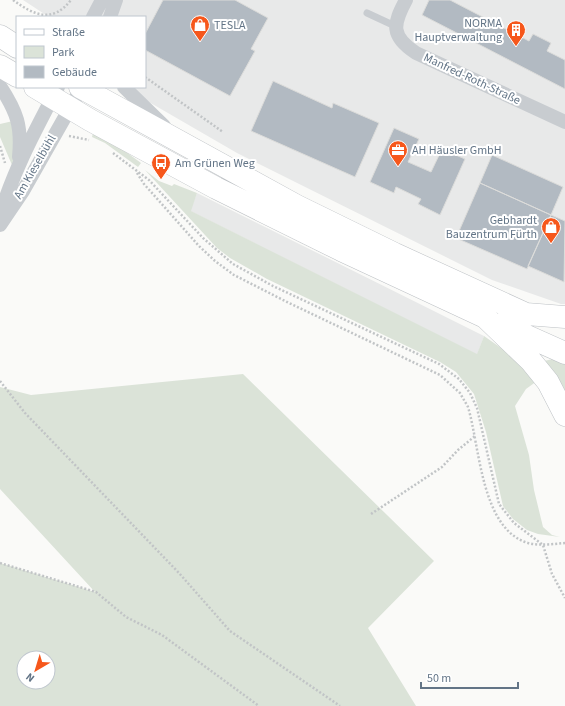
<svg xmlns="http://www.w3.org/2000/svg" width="565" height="706" viewBox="0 0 565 706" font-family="'Source Sans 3',sans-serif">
  <rect width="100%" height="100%" fill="#fafaf8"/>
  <path fill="#e8e9e9" d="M 23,0 L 565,0 L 565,304 L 561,304 L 492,280 L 237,153 L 123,87 L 145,87 L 145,17 L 49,17 Z
    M 197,193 L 484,336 L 477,355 L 190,211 Z"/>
  <path fill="#dbe3d8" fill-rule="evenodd" d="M 13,121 L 16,155 L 12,165 L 0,137 L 0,124 Z
    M 93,133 L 118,146 L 141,163 L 138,167 L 105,143 L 92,137 Z
    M 145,170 L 159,181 L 172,186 L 174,184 L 197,193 L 191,211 L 477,354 L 484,336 L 514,357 L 537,381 L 526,389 L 515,406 L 529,455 L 534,490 L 543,527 L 552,535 L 560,537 L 538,534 L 527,530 L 513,519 L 503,506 L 486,432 L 474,394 L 456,372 L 440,362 L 267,279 L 230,258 L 217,248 Z
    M 553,359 L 565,364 L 565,403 L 544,361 Z
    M 243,374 L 434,561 L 368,628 L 416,706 L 0,706 L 0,563 L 95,592 L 0,489 L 0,387 L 31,395 ZM 24,658 L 48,658 L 48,682 L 24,682 Z"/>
  <path fill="#b2bac2" stroke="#dcdcda" d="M 163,0 L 235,0 L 268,18 L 251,49 L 255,51 L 230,96 L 145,50 L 145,34 Z
    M 429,0 L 450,0 L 529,41 L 533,34 L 551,43 L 547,51 L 565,60 L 565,89 L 422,15 Z
    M 273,81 L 332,108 L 333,103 L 379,123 L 355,177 L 251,131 Z
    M 394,128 L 419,139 L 408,162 L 431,172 L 442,149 L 465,159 L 440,215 L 418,204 L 421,199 L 396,187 L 394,193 L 370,182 Z
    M 492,155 L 563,187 L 551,215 L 480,183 Z
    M 480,183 L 551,215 L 527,269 L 456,238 Z
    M 551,215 L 565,221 L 564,282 L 528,266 Z"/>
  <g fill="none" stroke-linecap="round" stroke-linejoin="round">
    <defs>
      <path id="primary" d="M 0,36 L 17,47
        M 0,66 L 17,76
        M 35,87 L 90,120 L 216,188 L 341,250 L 485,317 L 531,361 L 548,382 L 565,415
        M 80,87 L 297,206 L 395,254 L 526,314 L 565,317
        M 500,324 L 565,353"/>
    </defs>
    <use href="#primary" stroke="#bdc1c5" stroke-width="23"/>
    <path stroke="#c1c4c6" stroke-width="2.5" stroke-dasharray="2 2" stroke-linecap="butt" d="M 13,0 C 34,15 52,24 71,0
      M 145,77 L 223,132
      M 69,136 L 89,140
      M 0,146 L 5,163
      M 113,153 L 149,180 L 203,238 L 233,264 L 273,286 L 439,364 L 459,379 L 470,393 L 477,408 L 499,504 L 514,523 L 543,545 L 552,574 L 565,598
      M 137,173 L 144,184 L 199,246 L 215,261 L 234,275 L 287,302 L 440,375 L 460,393 L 468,407 C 480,447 481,529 528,543 C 540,546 553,544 565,543
      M 0,381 L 25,413 L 179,573 L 230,631 L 340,706
      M 371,514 L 442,467 L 458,450 L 475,436
      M 0,563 L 96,592 L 126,617 L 162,635 L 259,706"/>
    <path stroke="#c8ccd0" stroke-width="7" d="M 367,13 L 395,26"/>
    <path stroke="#c8ccd0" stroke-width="14" d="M 406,0 C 393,24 390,36 416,53 L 565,122
      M 93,17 L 102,0
      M 110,17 L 116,0
      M 0,86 C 17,112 22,126 19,157
      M 124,87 L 164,126
      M 0,216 C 13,171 36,129 58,87
      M 0,225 L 23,191 L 82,87"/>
    <use href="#primary" stroke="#fff" stroke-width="22"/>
  </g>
  <defs>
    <symbol id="shop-pin" viewBox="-11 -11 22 30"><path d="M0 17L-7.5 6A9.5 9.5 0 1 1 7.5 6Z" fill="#f6571b" stroke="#fff"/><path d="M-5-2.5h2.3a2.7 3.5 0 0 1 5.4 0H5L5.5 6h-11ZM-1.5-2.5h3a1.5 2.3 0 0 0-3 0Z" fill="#fff"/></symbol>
    <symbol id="building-pin" viewBox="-11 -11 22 30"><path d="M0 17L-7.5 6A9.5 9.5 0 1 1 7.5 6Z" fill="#f6571b" stroke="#fff"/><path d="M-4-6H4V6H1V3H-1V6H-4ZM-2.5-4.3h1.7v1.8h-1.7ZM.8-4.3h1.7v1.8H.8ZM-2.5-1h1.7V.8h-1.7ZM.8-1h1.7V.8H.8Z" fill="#fff"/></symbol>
    <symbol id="office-pin" viewBox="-11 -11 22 30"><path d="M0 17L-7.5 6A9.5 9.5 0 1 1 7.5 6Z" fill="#f6571b" stroke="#fff"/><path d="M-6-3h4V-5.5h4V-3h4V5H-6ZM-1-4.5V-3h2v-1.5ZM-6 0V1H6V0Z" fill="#fff"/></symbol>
    <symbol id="bus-pin" viewBox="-11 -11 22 30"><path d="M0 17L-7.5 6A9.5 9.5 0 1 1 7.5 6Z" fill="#f6571b" stroke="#fff"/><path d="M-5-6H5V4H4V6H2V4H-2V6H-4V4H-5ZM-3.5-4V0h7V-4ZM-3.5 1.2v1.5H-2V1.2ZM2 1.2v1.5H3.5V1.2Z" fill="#fff"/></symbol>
  </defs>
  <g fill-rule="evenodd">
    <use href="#shop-pin" x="189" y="14" width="22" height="30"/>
    <use href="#building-pin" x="505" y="19" width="22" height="30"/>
    <use href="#office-pin" x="387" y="139" width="22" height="30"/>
    <use href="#bus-pin" x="150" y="152" width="22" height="30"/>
    <use href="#shop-pin" x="540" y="216" width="22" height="30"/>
  </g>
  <g text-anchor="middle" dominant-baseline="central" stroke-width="4" stroke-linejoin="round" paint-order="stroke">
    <g font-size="12" fill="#627486" stroke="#fff" text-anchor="start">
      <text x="502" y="23" text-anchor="end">NORMA<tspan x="502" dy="14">Hauptverwaltung</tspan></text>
      <text x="214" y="25">TESLA</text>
      <text x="412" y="150">AH Häusler GmbH</text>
      <text x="175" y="163">Am Grünen Weg</text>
      <text x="537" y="220" text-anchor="end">Gebhardt<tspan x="537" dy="14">Bauzentrum Fürth</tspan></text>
    </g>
    <g font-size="12" fill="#627486" stroke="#fff">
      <text transform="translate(472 79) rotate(25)">Manfred-Roth-Straße</text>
      <text transform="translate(35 167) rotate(-60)">Am Kieselbühl</text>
    </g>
  </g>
  <rect x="16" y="16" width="130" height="72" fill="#ffffff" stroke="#c0c7cf"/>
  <rect x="24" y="29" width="20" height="6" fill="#ffffff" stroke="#c0c7cf"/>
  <text x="52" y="36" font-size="12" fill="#627486">Straße</text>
  <rect x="24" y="46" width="20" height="12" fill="#dbe3d8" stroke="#c0c7cf"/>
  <text x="52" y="56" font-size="12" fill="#627486">Park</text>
  <rect x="24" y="66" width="20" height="12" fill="#b2bac2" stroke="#c0c7cf"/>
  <text x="52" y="76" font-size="12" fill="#627486">Gebäude</text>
  <g transform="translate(36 670) rotate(218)"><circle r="19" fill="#ffffff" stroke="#c0c7cf"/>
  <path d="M0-3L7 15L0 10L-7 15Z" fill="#f6571b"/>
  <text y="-6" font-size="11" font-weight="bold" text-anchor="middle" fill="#627486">N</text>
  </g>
  <path d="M421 682v6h97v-6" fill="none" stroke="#627486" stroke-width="2"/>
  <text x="427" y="682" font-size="12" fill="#627486" stroke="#ffffff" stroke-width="3" paint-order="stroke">50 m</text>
</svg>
